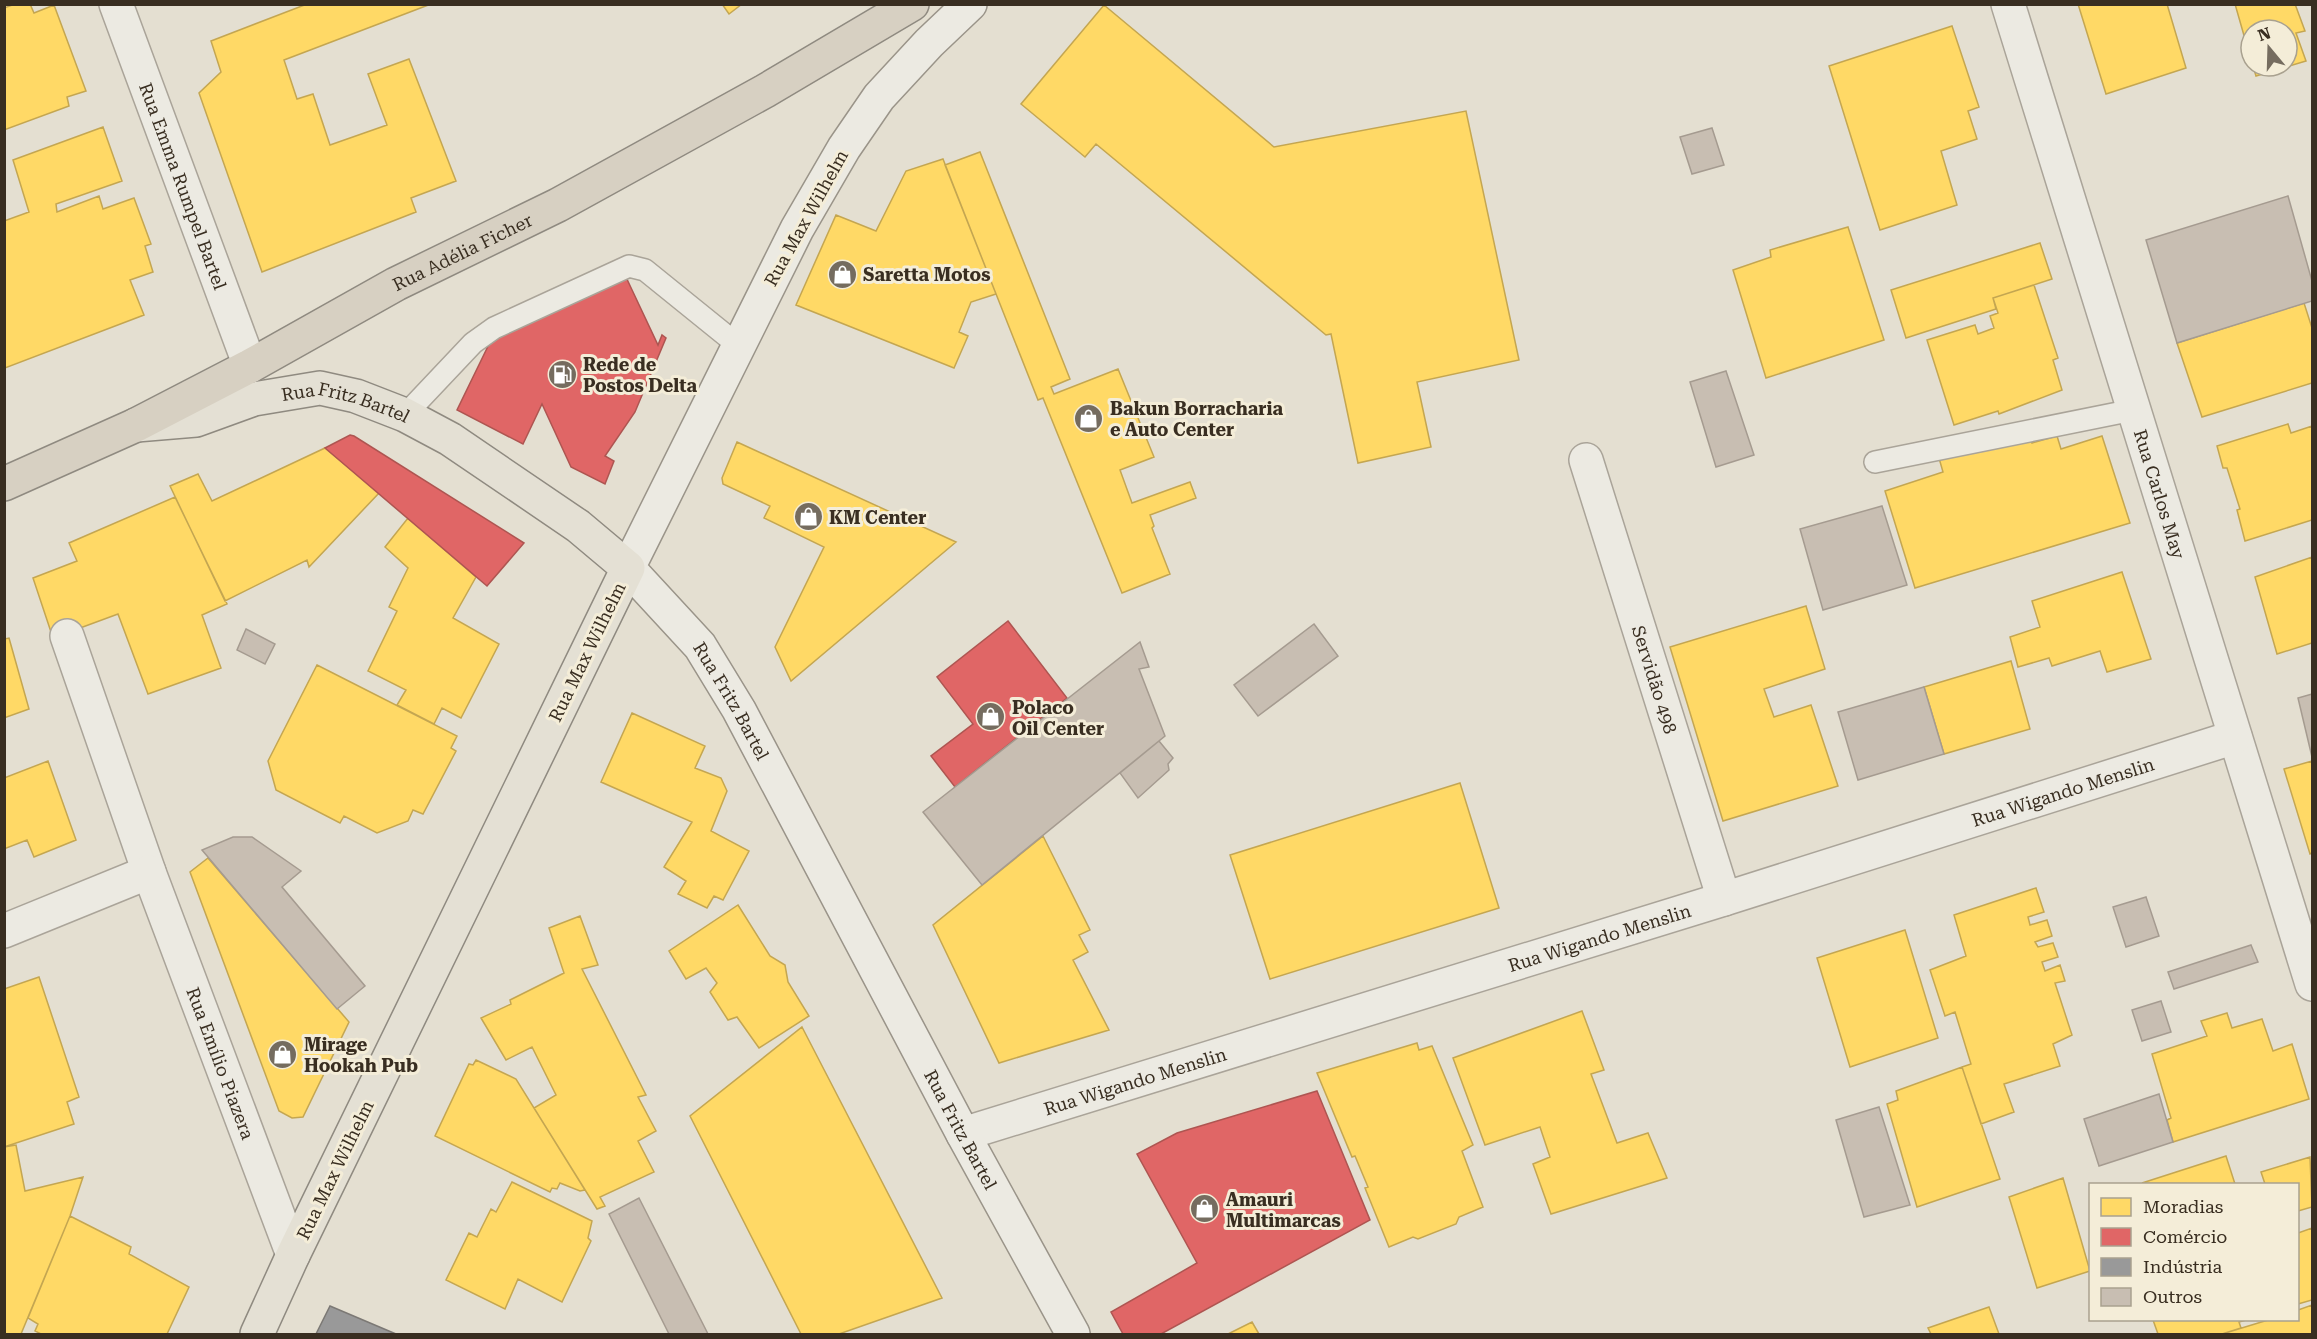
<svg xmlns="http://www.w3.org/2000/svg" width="2317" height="1339" viewBox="0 0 2317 1339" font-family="'Roboto Serif',serif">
  <rect width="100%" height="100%" fill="#e4dfd1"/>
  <path fill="#ffd966" stroke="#c4a651" stroke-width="1.5" d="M 15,4 L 30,4 L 34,13 L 54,5 L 86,91 L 67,97 L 69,106 L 4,130 L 4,8 Z
    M 307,4 L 431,4 L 284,60 L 297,99 L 313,94 L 330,145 L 387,125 L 368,74 L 409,59 L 456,181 L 411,198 L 416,212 L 262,272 L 199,93 L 221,72 L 211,41 Z
    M 722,4 L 742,4 L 729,14 Z
    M 2078,4 L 2167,4 L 2186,68 L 2106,94 Z
    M 2235,4 L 2295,4 L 2305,31 L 2296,33 L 2306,61 L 2256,76 L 2253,66 L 2287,66 L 2287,30 L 2251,30 L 2251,60 Z
    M 1104,5 L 1274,147 L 1466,111 L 1519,360 L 1417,382 L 1431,447 L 1358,463 L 1331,334 L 1326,335 L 1096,144 L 1085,157 L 1021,104 Z
    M 1952,26 L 1979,107 L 1968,111 L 1977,139 L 1941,151 L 1957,205 L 1880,230 L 1829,66 Z
    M 103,127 L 122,181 L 56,204 L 57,212 L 99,196 L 103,209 L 134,198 L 151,244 L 145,246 L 153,272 L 130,280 L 144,315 L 5,368 L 4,221 L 29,212 L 13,160 Z
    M 980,152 L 1070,379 L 1051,387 L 1054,394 L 1118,369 L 1154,457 L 1120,470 L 1132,503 L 1190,482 L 1196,498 L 1150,515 L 1154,526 L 1152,528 L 1170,574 L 1122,593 L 1043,398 L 1038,400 L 945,165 Z
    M 943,159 L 996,294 L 971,302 L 959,332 L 968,336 L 954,368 L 796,305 L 836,215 L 876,231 L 906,171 Z
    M 1848,227 L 1884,340 L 1766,378 L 1733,270 L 1771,257 L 1770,250 Z
    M 2040,243 L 2052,279 L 1993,298 L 1996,309 L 1906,338 L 1891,290 Z
    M 2034,285 L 2058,358 L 2053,360 L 2062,390 L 1999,414 L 1998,411 L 1954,425 L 1927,340 L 1975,325 L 1978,334 L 1994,328 L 1990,316 L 1998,313 L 1993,298 Z
    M 2304,303 L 2312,328 L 2312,383 L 2202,417 L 2177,343 Z
    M 2288,424 L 2291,433 L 2312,426 L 2312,520 L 2245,541 L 2237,510 L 2240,509 L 2227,468 L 2223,468 L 2217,446 Z
    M 2057,436 L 2061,449 L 2102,436 L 2130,523 L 1915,588 L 1885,491 L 1943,472 L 1939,458 L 2031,438 L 2032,443 Z
    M 737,442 L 956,542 L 791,681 L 775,647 L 824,547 L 764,518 L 770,506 L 723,484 L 722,478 Z
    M 325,448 L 379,493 L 309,567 L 307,560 L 225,601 L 170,486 L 198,474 L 212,501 Z
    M 175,497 L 227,604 L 202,615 L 221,668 L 148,694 L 118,614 L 53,638 L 33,578 L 77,561 L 69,543 Z
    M 408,518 L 476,577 L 453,618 L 499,644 L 461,718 L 442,708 L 434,724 L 397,705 L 406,690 L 368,671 L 397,611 L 389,607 L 408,568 L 385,547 Z
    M 2312,557 L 2312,643 L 2277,654 L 2255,577 Z
    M 2122,572 L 2151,659 L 2107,672 L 2100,651 L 2052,666 L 2049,658 L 2018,667 L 2010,637 L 2040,627 L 2032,601 Z
    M 1806,606 L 1825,669 L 1764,689 L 1774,717 L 1811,705 L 1838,786 L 1723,821 L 1670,647 Z
    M 9,638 L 29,709 L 4,718 L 4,639 Z
    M 2011,661 L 2030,729 L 1944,754 L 1924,687 Z
    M 317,665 L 457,736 L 451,748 L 456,751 L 423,814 L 413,810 L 408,821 L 377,833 L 344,816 L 340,823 L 276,790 L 268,761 Z
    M 632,713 L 705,746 L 695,768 L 721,778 L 727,791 L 711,831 L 749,851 L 723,900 L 714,896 L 707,908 L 678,894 L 686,881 L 664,867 L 692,822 L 601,782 Z
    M 48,761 L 76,840 L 34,857 L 27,840 L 4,849 L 4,778 Z
    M 2312,761 L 2312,853 L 2310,854 L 2284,769 Z
    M 1460,783 L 1499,908 L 1270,979 L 1230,855 Z
    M 1043,836 L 1090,930 L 1079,935 L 1088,952 L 1073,960 L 1109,1030 L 999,1063 L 933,925 Z
    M 208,858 L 349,1022 L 303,1117 L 292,1118 L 279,1111 L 190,872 Z
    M 2036,888 L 2044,912 L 2028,917 L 2030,925 L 2047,920 L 2052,936 L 2035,942 L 2038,947 L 2053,943 L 2058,957 L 2042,962 L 2045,971 L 2060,965 L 2065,981 L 2055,983 L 2072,1035 L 2053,1044 L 2060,1066 L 2004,1084 L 2014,1112 L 1981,1124 L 1962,1067 L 1971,1064 L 1955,1012 L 1945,1016 L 1930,970 L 1966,956 L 1954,915 Z
    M 738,905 L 770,956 L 785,965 L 788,982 L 809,1016 L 759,1048 L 737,1017 L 728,1020 L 710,992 L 717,983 L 706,968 L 686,979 L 669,951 Z
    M 580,916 L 598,965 L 582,969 L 646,1095 L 638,1097 L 656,1131 L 638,1141 L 654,1172 L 600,1197 L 605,1206 L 597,1209 L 534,1108 L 556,1095 L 532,1047 L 506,1060 L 481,1018 L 511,1004 L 510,1000 L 564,973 L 549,928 Z
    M 1905,930 L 1938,1038 L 1850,1067 L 1817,958 Z
    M 39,977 L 79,1097 L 67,1102 L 74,1124 L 4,1147 L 4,989 Z
    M 1582,1011 L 1604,1070 L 1591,1074 L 1617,1143 L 1648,1133 L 1667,1178 L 1551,1214 L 1533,1164 L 1550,1157 L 1540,1127 L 1485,1145 L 1453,1058 Z
    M 2227,1013 L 2232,1028 L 2262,1019 L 2273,1051 L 2292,1044 L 2309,1099 L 2173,1142 L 2167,1120 L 2171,1118 L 2152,1054 L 2207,1036 L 2201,1021 Z
    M 802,1027 L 942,1298 L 839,1334 L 801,1334 L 690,1116 Z
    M 1417,1043 L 1419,1050 L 1432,1046 L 1473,1145 L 1462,1151 L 1483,1207 L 1459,1217 L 1456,1224 L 1418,1239 L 1413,1237 L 1389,1247 L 1365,1188 L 1368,1187 L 1355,1156 L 1352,1157 L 1317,1073 Z
    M 476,1060 L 516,1079 L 585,1190 L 580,1191 L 560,1183 L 557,1189 L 552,1188 L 550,1192 L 435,1136 L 469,1064 L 473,1065 Z
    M 1962,1067 L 2000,1179 L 1917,1207 L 1887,1104 L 1898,1100 L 1896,1091 Z
    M 16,1145 L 25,1191 L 83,1177 L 70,1216 L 21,1334 L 4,1334 L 4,1147 Z
    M 2226,1156 L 2235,1184 L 2142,1183 Z
    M 2310,1157 L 2312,1207 L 2298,1211 L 2298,1184 L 2265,1184 L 2261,1172 Z
    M 2063,1178 L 2090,1271 L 2037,1288 L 2009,1197 Z
    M 512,1182 L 592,1221 L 588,1238 L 591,1241 L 562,1302 L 518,1279 L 505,1309 L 446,1280 L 469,1233 L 477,1237 L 491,1209 L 496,1212 Z
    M 70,1216 L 131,1247 L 129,1254 L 189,1287 L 167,1334 L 41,1334 L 35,1331 L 38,1324 L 28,1318 Z
    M 2312,1228 L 2312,1300 L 2298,1304 L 2298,1233 Z
    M 2312,1305 L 2312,1334 L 2222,1334 L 2268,1320 L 2298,1320 L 2298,1310 Z
    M 1989,1307 L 1999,1334 L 1931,1334 L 1928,1328 Z
    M 2153,1320 L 2246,1320 L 2239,1322 L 2241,1328 L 2222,1334 L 2158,1334 Z
    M 1252,1322 L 1259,1334 L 1228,1334 Z"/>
  <path fill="#e06666" stroke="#ae5551" stroke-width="1.5" d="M 625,275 L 658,345 L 662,335 L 666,338 L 635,412 L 605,456 L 614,461 L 605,484 L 571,467 L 542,404 L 523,444 L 457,410 L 492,338 Z
    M 350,435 L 354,436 L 524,543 L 487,586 L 325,448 Z
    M 1008,621 L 1067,698 L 955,787 L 931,756 L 973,724 L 937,677 Z
    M 1317,1091 L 1370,1220 L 1161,1334 L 1123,1334 L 1111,1312 L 1197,1263 L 1137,1154 L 1177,1133 Z"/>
  <path fill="#999" stroke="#7c7975" stroke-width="1.5" d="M 330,1306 L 396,1334 L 316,1334 Z"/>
  <path fill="#c8beb2" stroke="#a59b90" stroke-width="1.5" d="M 1712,128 L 1724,165 L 1692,174 L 1680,137 Z
    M 2288,196 L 2312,281 L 2312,301 L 2177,343 L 2146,240 Z
    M 1726,371 L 1754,455 L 1716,467 L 1690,382 Z
    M 1882,506 L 1907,585 L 1823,610 L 1800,529 Z
    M 1314,624 L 1338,656 L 1258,716 L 1234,685 Z
    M 246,629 L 275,644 L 265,664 L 237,650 Z
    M 1140,642 L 1149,667 L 1139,669 L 1165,736 L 982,885 L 923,812 Z
    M 1924,687 L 1944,754 L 1858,780 L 1838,712 Z
    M 2312,694 L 2312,757 L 2298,698 Z
    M 1159,741 L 1173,758 L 1168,764 L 1169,770 L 1138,798 L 1120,773 Z
    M 233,837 L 252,837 L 301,871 L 282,887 L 365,986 L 337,1009 L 202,850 Z
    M 2146,897 L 2159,936 L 2126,947 L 2113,907 Z
    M 2251,945 L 2258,962 L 2174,989 L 2168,972 Z
    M 2161,1001 L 2171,1032 L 2142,1041 L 2132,1010 Z
    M 2159,1094 L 2173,1142 L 2099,1166 L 2084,1119 Z
    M 1879,1107 L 1910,1205 L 1864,1217 L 1836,1120 Z
    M 639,1198 L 708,1334 L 669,1334 L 609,1214 Z"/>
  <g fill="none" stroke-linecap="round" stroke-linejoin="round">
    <defs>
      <path id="lane" d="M 405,415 L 473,343 L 494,328 L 629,266 L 645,270 L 739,346
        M 1875,462 L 2133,410"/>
      <g id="street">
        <path id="s1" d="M 116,4 L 250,366"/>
        <path id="s2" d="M 2008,4 L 2312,984"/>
        <path id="s3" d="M 1586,460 L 1724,899"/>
        <path id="s4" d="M 67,636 L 149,872 L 293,1255"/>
        <path d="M 4,931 L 149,872"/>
        <path id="s5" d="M 963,1134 L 1724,899 L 2235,737"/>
      </g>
      <g id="secondary">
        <path id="s6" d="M 970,4 L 929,43 L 879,97 L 844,148 L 797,229 L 628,568 L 700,646 L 739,710 L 963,1134 L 1073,1334"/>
      </g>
      <g id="primary">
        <path id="s7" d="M 136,425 L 196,420 L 254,399 L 320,388 L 356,396 L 405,415 L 450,439 L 578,526 L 628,568 L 293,1255 L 257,1334"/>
      </g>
      <g id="highway">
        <path id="s8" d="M 4,484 L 136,425 L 250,366 L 396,284 L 558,205 L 765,91 L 912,4"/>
      </g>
    </defs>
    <use href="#lane" stroke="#aaa499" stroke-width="24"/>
    <use href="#street" stroke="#aaa499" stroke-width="36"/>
    <use href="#secondary" stroke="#9a9489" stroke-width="36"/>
    <use href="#primary" stroke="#8f8a80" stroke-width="36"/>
    <use href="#highway" stroke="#8f8a80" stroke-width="36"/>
    <use href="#lane" stroke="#eceae2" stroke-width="21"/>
    <use href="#street" stroke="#eceae2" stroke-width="33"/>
    <use href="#secondary" stroke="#eceae2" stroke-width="33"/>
    <use href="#primary" stroke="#e4e0d4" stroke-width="33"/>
    <use href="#highway" stroke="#d7d0c2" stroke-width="33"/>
  </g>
  <defs>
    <symbol id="shop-disc" viewBox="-11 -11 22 22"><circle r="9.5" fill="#756c5f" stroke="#f4edd8"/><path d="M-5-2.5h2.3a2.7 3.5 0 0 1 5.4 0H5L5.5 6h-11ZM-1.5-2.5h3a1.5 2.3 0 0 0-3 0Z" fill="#fff"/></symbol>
    <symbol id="fuel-disc" viewBox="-11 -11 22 22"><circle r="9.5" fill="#756c5f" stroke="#f4edd8"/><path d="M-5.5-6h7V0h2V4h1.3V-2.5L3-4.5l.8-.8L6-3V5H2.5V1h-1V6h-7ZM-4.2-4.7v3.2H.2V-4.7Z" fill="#fff"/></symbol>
  </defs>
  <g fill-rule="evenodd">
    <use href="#shop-disc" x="826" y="258" width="33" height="33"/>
    <use href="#fuel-disc" x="546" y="358" width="33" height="33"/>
    <use href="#shop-disc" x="1072" y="402" width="33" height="33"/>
    <use href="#shop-disc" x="792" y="500" width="33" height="33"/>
    <use href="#shop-disc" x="974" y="700" width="33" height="33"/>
    <use href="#shop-disc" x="266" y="1038" width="33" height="33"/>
    <use href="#shop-disc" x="1188" y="1192" width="33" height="33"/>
  </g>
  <g text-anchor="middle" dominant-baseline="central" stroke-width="6" stroke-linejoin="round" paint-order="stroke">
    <g font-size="18" fill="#392e21" stroke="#f4edd8">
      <text stroke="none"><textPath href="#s1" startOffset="194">Rua Emma Rumpel Bartel</textPath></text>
      <text transform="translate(806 218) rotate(-61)">Rua Max Wilhelm</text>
      <text stroke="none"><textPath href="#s8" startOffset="514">Rua Adélia Ficher</textPath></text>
      <text stroke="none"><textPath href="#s7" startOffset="216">Rua Fritz Bartel</textPath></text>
      <text stroke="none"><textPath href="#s2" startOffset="513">Rua Carlos May</textPath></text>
      <text transform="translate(587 652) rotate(-64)">Rua Max Wilhelm</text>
      <text stroke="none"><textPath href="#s3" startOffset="230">Servidão 498</textPath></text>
      <text stroke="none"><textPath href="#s6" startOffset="834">Rua Fritz Bartel</textPath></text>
      <text stroke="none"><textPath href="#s5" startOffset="1152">Rua Wigando Menslin</textPath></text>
      <text stroke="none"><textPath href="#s5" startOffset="666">Rua Wigando Menslin</textPath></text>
      <text stroke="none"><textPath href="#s4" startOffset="454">Rua Emílio Piazera</textPath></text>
      <text stroke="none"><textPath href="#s5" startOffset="180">Rua Wigando Menslin</textPath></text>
      <text stroke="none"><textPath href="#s6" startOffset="1320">Rua Fritz Bartel</textPath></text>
      <text transform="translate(335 1170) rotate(-64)">Rua Max Wilhelm</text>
    </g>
    <g font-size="18" font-weight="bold" fill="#392e21" stroke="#f4edd8" text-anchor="start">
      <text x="863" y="274">Saretta Motos</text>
      <text x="583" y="364">Rede de<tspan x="583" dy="21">Postos Delta</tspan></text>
      <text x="1110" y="408">Bakun Borracharia<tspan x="1110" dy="21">e Auto Center</tspan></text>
      <text x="829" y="517">KM Center</text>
      <text x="1012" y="707">Polaco<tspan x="1012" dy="21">Oil Center</tspan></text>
      <text x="304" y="1044">Mirage<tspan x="304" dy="21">Hookah Pub</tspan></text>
      <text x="1226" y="1199">Amauri<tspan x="1226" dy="21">Multimarcas</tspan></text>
    </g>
  </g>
  <rect width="2317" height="1339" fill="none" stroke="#392e21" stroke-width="12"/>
  <rect x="2089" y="1183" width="210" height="138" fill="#f4edd8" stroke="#a9a18f" stroke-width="1.5"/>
  <rect x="2101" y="1198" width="30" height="18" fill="#ffd966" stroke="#a9a18f" stroke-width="1.5"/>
  <text x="2143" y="1213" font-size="18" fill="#392e21">Moradias</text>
  <rect x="2101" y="1228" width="30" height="18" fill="#e06666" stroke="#a9a18f" stroke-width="1.5"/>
  <text x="2143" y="1243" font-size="18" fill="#392e21">Comércio</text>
  <rect x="2101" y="1258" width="30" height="18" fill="#999999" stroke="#a9a18f" stroke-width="1.5"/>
  <text x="2143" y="1273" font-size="18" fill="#392e21">Indústria</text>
  <rect x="2101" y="1288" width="30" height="18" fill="#c8beb2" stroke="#a9a18f" stroke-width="1.5"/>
  <text x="2143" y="1303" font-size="18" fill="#392e21">Outros</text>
  <g transform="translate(2269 48) rotate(341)"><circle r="28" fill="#f4edd8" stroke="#a9a18f" stroke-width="1.5"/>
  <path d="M0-4.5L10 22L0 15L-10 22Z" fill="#756c5f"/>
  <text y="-9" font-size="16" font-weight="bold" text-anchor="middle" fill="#392e21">N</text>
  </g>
</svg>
